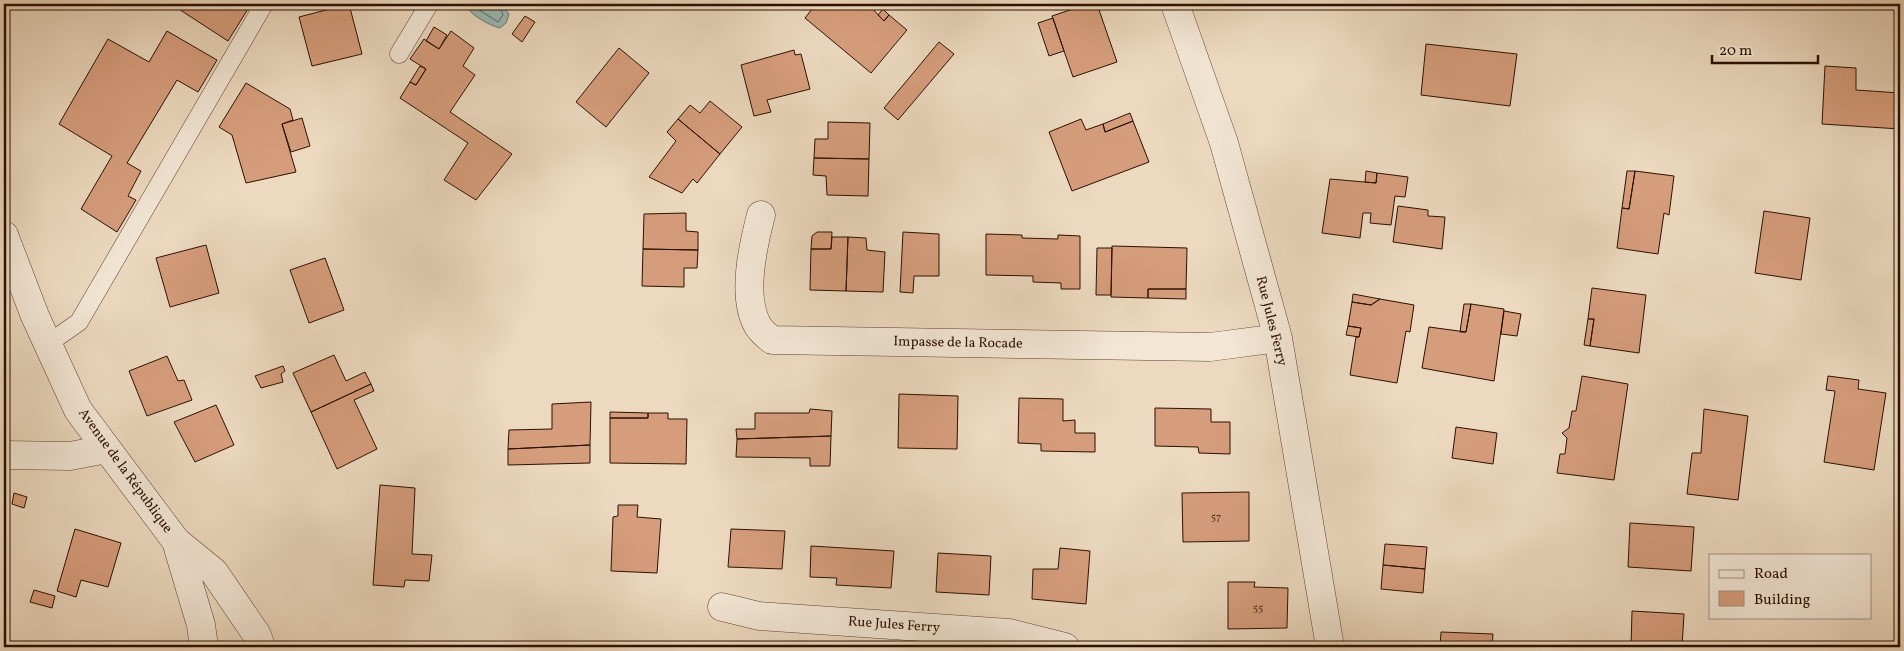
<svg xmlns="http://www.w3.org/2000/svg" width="1904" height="651" viewBox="0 0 1904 651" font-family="Vollkorn,serif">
  <rect width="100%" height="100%" fill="#ecd9bf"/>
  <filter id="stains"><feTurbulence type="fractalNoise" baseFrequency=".004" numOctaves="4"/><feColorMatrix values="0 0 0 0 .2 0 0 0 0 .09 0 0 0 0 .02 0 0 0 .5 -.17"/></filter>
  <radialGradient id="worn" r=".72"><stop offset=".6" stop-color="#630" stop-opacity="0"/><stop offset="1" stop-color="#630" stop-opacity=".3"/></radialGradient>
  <path fill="#99bab5" stroke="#6d766d" d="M 464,4 L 501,4 L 509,14 L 506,23 L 500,28 C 488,25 471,15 464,4 Z"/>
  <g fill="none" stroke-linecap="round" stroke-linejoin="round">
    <path stroke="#62655a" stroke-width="1" d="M 470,4 L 498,22 L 503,15 L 499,4"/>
  </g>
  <path fill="#d69d7c" stroke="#2b1000" d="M 171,4 L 251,4 L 228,41 Z
    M 349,4 L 362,54 L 312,66 L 299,17 Z
    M 816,4 L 868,4 L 884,21 L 889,15 L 907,30 L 871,73 L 805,18 Z
    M 1088,4 L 1097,4 L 1117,62 L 1073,77 L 1052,16 Z
    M 883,9 L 889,15 L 884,21 L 878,15 Z
    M 525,16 L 535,22 L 522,42 L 512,34 Z
    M 1053,18 L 1064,51 L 1049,56 L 1038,23 Z
    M 434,27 L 447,35 L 439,49 L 426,41 Z
    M 167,31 L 217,60 L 198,92 L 177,80 L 127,163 L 141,171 L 128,196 L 136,200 L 117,232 L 81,209 L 112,156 L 59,124 L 108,39 L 149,62 Z
    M 451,31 L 474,48 L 463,66 L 475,75 L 450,112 L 512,154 L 476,200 L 444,180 L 468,143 L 400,98 L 410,82 L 416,85 L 426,69 L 410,59 L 424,39 L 439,49 Z
    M 939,42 L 954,54 L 898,120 L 884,108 Z
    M 1426,44 L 1517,54 L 1510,106 L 1421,95 Z
    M 619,48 L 649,73 L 606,127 L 576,102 Z
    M 794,50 L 795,55 L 801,54 L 810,89 L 767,100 L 771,112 L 754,116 L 741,65 Z
    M 420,66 L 426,69 L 416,85 L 410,82 Z
    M 1825,66 L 1856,68 L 1856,90 L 1900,93 L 1900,129 L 1822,124 Z
    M 246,83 L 290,109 L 293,120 L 282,124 L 296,172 L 246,183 L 232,135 L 219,127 Z
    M 710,101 L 742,127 L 720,154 L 678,119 L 690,105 L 700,113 Z
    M 1130,113 L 1133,121 L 1105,132 L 1103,124 Z
    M 302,118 L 310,146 L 291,152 L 282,124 Z
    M 678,119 L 720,154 L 697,183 L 693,179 L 682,193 L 649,177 L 676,141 L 667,132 Z
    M 1081,119 L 1086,130 L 1103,124 L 1105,132 L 1133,121 L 1149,162 L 1072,191 L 1049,132 Z
    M 828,122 L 870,123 L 869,159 L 814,158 L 815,139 L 828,139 Z
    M 814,158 L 869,159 L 868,196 L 827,195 L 826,176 L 813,175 Z
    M 1366,171 L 1377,173 L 1376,183 L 1365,182 Z
    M 1627,171 L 1635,171 L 1629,209 L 1622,208 Z
    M 1635,171 L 1674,176 L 1669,215 L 1664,213 L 1658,254 L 1617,248 L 1622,208 L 1629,209 Z
    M 1377,173 L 1408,177 L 1405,197 L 1395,196 L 1391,225 L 1370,223 L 1371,213 L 1363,213 L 1360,238 L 1322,233 L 1330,179 L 1376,183 Z
    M 1398,206 L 1428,210 L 1428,216 L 1445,217 L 1442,249 L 1393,242 Z
    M 1764,211 L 1810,218 L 1801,280 L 1755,273 Z
    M 686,213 L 686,231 L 698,232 L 698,250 L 643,249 L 644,214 Z
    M 817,232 L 832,232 L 831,249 L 811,249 L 812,236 Z
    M 903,232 L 939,234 L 939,276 L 914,276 L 913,293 L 900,292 Z
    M 986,234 L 1022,235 L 1022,238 L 1058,239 L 1058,235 L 1080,236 L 1080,289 L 1061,289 L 1061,283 L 1033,282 L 1033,276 L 986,275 Z
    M 832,237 L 848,237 L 846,291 L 810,290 L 811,249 L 831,249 Z
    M 848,237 L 866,238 L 867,250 L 885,252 L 883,292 L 846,291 Z
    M 206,245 L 219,293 L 170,307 L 156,258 Z
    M 1112,246 L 1187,248 L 1186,289 L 1148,289 L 1148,298 L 1111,297 Z
    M 1097,248 L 1112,248 L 1111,295 L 1096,295 Z
    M 643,249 L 698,250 L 697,268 L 684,268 L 684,287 L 642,286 Z
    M 325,258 L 344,310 L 309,323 L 290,270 Z
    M 1592,288 L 1646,295 L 1639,353 L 1590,346 L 1594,319 L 1588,319 Z
    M 1148,289 L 1186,289 L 1186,299 L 1148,298 Z
    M 1353,294 L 1380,299 L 1371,305 L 1352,302 Z
    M 1380,299 L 1414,305 L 1410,332 L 1406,331 L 1397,383 L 1350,375 L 1356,337 L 1359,337 L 1361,328 L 1348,326 L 1352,302 L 1371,305 Z
    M 1464,304 L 1471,304 L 1466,332 L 1460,332 Z
    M 1471,304 L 1504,309 L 1494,381 L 1422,368 L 1429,327 L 1466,332 Z
    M 1504,311 L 1521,314 L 1517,336 L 1501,334 Z
    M 1588,319 L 1594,319 L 1590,346 L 1584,345 Z
    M 1348,326 L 1361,328 L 1359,337 L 1346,335 Z
    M 4,353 L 10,371 L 4,373 Z
    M 334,355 L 346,381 L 365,372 L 371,384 L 311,412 L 293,373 Z
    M 167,356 L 178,381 L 184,380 L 192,400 L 147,416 L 129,371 Z
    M 283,366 L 285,371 L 281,374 L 283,382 L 261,388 L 255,376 Z
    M 1582,376 L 1628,384 L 1614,480 L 1557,473 L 1560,454 L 1565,454 L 1567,438 L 1562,433 L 1569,428 L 1572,411 L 1576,411 Z
    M 1828,376 L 1859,380 L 1858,389 L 1886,393 L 1874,470 L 1824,462 L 1835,391 L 1826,390 Z
    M 371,384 L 374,391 L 354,400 L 377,449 L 337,469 L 311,412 Z
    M 899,394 L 958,396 L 957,449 L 898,448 Z
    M 1019,398 L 1063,399 L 1063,421 L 1075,420 L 1075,433 L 1095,433 L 1095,452 L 1041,451 L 1041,444 L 1018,443 Z
    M 591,402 L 590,445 L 508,449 L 509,430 L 552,429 L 552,404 Z
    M 216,405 L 234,445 L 195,462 L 174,422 Z
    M 1155,408 L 1211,409 L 1211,422 L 1230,422 L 1230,454 L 1199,453 L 1198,447 L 1155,446 Z
    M 810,409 L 832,411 L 831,436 L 737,439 L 736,429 L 755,429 L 755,413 L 809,413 Z
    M 1704,409 L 1748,416 L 1738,500 L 1687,494 L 1692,453 L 1701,453 Z
    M 610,412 L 648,413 L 648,418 L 610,418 Z
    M 648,413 L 668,413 L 668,419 L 687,419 L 686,464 L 610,463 L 610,418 L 648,418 Z
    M 1456,427 L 1497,433 L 1493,464 L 1452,458 Z
    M 831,436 L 830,466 L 810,466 L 810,458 L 736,457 L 737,439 Z
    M 590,445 L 590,463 L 508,465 L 508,449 Z
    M 380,485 L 415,488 L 412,554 L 432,555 L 429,581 L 405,580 L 404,587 L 373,585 Z
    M 1249,492 L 1249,541 L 1183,542 L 1182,493 Z
    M 14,493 L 27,497 L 24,508 L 12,504 Z
    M 618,505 L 638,505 L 637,517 L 661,519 L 657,573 L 611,571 L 613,517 L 618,516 Z
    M 1630,523 L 1694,527 L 1691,571 L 1628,567 Z
    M 75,529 L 121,543 L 108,587 L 81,580 L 76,597 L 57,591 Z
    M 731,529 L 785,531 L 782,569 L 728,567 Z
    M 1385,544 L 1427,547 L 1425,569 L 1383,565 Z
    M 811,546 L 894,551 L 891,588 L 836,585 L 837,578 L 810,577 Z
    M 1060,548 L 1090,551 L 1086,604 L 1032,599 L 1033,569 L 1058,569 Z
    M 938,553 L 991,556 L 989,595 L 936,592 Z
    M 1383,565 L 1425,569 L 1423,593 L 1381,589 Z
    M 1228,582 L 1255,582 L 1254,587 L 1288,588 L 1287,628 L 1228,629 Z
    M 34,590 L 55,596 L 52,608 L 30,602 Z
    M 1632,611 L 1684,614 L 1682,647 L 1631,647 Z
    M 1441,632 L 1493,634 L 1492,647 L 1440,647 Z
    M 637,645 L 670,646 L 670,647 L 637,647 Z"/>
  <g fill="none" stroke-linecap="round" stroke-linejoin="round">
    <defs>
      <path id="service" d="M 399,54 L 429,4
        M 49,343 L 79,322 L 264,4"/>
      <path id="minor" d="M 1175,4 L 1224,143 L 1278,338 L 1330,647
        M 761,215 C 753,246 741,297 758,326 C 761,331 767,336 772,340 L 1210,347 L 1278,338
        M 4,455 L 70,456 L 107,449
        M 722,607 L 759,616 L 1009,633 L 1065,647"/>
      <path id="tertiary" d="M 4,235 L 35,316 L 78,410 L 176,541 L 214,572 L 257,635 L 261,647
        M 176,541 L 201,625 L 204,647"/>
    </defs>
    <use href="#service" stroke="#5b4230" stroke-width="19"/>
    <use href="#minor" stroke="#5b4230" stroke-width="29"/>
    <use href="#tertiary" stroke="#5b4230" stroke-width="29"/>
    <use href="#service" stroke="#f3e6d5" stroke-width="18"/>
    <use href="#minor" stroke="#f3e6d5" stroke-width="28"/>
    <use href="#tertiary" stroke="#f3e6d5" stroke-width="28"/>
  </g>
  <g text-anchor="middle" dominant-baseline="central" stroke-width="4" stroke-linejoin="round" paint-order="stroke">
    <g font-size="11" fill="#56331f">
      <text x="1216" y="517">57</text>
      <text x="1258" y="608">55</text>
    </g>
    <g font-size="14" fill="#2b1000" stroke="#f3e6d5">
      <text transform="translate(1271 321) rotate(76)">Rue Jules Ferry</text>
      <text transform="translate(958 343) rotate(1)">Impasse de la Rocade</text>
      <text transform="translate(125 471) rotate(54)">Avenue de la République</text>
      <text transform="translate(894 625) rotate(4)">Rue Jules Ferry</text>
    </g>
  </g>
  <rect width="1904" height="651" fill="none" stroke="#ecd9bf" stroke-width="20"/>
  <rect x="5" y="5" width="1894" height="641" fill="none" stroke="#2b1000" stroke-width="2.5"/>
  <rect x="10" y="10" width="1884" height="631" fill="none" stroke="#2b1000"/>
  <rect x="1709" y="554" width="162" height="65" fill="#f3e6d5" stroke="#a39080"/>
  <rect x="1719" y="570" width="25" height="8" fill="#f3e6d5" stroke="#a39080"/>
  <text x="1754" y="578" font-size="15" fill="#2b1000">Road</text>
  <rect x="1719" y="591" width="25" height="15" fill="#d69d7c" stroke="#a39080"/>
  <text x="1754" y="604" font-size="15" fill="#2b1000">Building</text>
  <path d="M1712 55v8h106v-8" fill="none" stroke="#2b1000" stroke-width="2.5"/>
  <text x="1719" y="55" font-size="15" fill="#2b1000" stroke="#f3e6d5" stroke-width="4" paint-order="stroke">20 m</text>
  <rect width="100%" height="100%" filter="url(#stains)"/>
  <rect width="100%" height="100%" fill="url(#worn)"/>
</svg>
